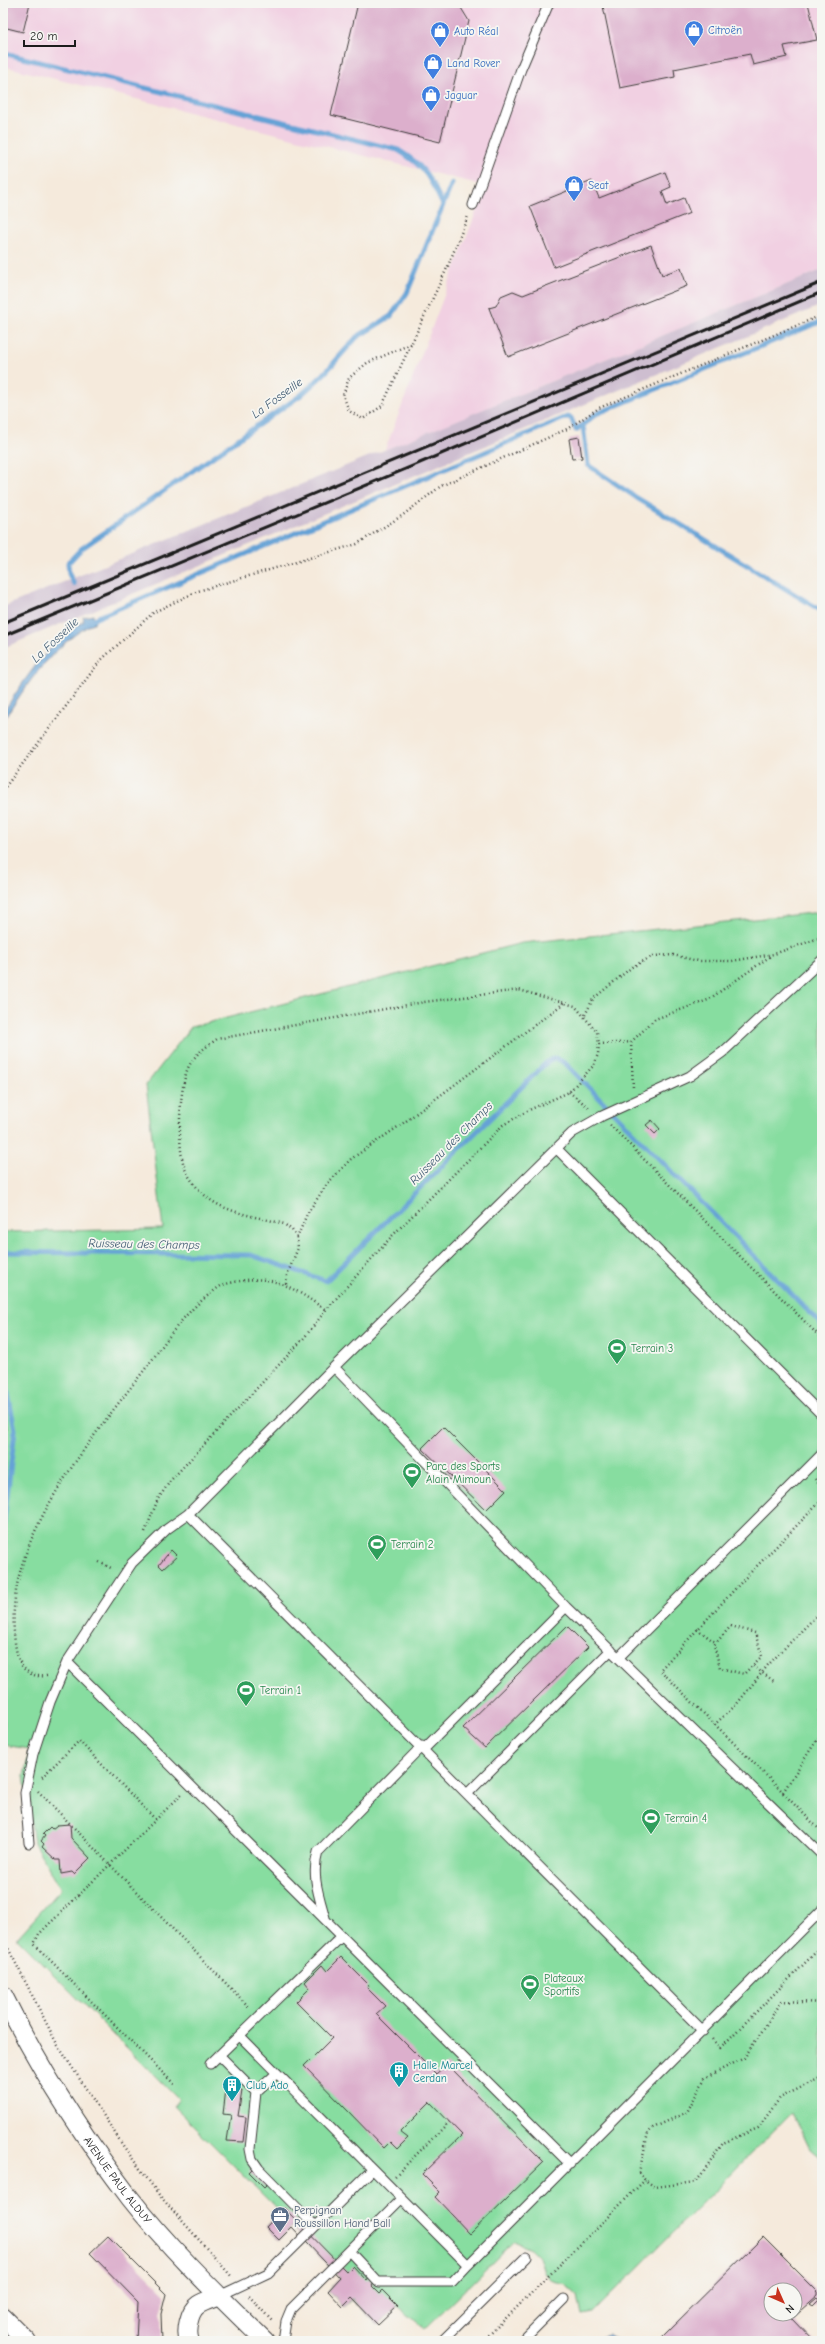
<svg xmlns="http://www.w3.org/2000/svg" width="825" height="2344" viewBox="0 0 825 2344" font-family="'Comic Neue',sans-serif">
  <rect width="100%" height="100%" fill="#f6f6f2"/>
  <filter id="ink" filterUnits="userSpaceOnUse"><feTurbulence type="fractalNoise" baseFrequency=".025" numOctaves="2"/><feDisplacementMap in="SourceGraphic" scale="8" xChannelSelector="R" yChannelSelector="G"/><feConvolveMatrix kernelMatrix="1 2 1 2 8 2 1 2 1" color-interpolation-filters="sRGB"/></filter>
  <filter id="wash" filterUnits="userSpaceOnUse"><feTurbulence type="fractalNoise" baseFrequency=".012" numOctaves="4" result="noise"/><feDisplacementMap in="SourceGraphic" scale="16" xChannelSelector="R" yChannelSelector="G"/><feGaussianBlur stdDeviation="0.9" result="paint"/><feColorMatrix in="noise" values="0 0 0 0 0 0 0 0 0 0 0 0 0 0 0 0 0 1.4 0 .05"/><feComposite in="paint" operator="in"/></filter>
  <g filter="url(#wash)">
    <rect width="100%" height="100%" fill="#f5eadc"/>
    <path fill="#f1d0e2" d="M 3,3 L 822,3 L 822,270 L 385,450 L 486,186 L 3,66 Z"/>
    <path fill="#cebed0" d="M 822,270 L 822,305 L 3,648 L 3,607 Z"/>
    <path fill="#87dda0" stroke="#527c5e" d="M 822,912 L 822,2159 L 810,2149 L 792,2112 L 593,2313 L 582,2315 L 578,2295 L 566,2284 L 553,2281 L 544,2272 L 539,2257 L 530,2248 L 514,2241 L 425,2329 L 398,2306 L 378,2325 L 352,2299 L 343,2307 L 328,2291 L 340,2278 L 292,2227 L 279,2240 L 266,2227 L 280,2212 L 174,2106 L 179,2100 L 17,1938 L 61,1889 L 34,1843 L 24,1776 L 30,1749 L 3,1745 L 3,1232 L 163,1229 L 146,1085 L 191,1027 L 522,943 Z"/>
    <path fill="#65a2d6" stroke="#405f79" d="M 93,615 L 95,622 C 54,644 27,683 3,722 L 3,713 C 25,678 48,644 84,621 L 83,617 Z
      M 608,2335 L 618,2341 L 597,2341 L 601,2337 Z"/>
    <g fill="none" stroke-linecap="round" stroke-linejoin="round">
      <path stroke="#65a2d6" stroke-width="5" d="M 3,53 L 398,150 C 426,167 429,177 443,205
        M 583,425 L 588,465 L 637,498 L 822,611
        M 74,584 L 69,574 L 68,563 L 81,549 L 301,395 L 324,374 L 357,337 L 391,316 L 407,293 L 452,183
        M 89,621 L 567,417 L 571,418 L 576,430 L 596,414 L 822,321
        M 3,1252 L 251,1255 L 326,1281 L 546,1063 L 555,1058 L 565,1063 L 822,1325
        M 3,1368 L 15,1430 L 3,1529"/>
    </g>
    <g id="blocks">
      <path fill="#dcafcc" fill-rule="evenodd" d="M 3,3 L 30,3 L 23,32 L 3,27 Z
        M 358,3 L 458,3 L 469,21 L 440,142 L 331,115 Z
        M 616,3 L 808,3 L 817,40 L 784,46 L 787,57 L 753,65 L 750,54 L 674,69 L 675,77 L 620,88 L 603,6 Z
        M 665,172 L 671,187 L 662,191 L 667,205 L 684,198 L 690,213 L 554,267 L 530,206 L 592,181 L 599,198 Z
        M 651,245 L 662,275 L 681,268 L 687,286 L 508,357 L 489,308 L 496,306 L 501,296 L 513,291 L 523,295 Z
        M 579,437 L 582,458 L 572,459 L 569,439 Z
        M 652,1120 L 660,1129 L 655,1134 L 646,1125 Z
        M 3,1415 L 5,1415 L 6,1432 L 3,1432 Z
        M 443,1427 L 506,1490 L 486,1510 L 422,1448 Z
        M 171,1550 L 177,1556 L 163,1569 L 159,1565 Z
        M 567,1626 L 588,1647 L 485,1748 L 463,1728 Z
        M 70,1824 L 71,1838 L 90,1858 L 74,1874 L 72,1872 L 61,1874 L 60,1860 L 56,1860 L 42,1847 L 44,1844 L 41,1841 L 45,1836 L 43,1834 L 50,1827 L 52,1829 L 57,1825 Z
        M 341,1957 L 369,1985 L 367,1988 L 385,2006 L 376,2014 L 436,2074 L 447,2064 L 544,2162 L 470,2234 L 435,2197 L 440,2192 L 422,2174 L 462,2135 L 430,2102 L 400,2132 L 408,2138 L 397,2149 L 390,2142 L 384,2148 L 304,2066 L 332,2038 L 296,2002 L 310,1988 L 305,1982 L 322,1965 L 327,1971 Z
        M 226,2089 L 242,2091 L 238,2116 L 246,2117 L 243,2142 L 227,2141 L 231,2115 L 223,2114 Z
        M 253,2168 L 268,2183 L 264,2187 L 249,2172 Z
        M 284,2208 L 347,2272 L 353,2266 L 367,2281 L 369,2278 L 374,2283 L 372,2286 L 379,2293 L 382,2290 L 398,2306 L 378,2325 L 352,2298 L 343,2307 L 328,2291 L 340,2278 L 292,2227 L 279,2240 L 266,2227 Z
        M 108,2236 L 166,2294 L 161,2314 L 162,2341 L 136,2341 L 138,2302 L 90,2253 Z
        M 763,2237 L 818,2292 L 818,2295 L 792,2318 L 814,2341 L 658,2341 ZM 771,2290 L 795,2290 L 795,2314 L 771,2314 Z
        M 817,2298 L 819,2300 L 813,2306 L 810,2304 Z"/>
    </g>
  </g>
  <g filter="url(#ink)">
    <use href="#blocks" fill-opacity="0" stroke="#3d3b39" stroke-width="1"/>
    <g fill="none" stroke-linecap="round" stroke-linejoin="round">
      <defs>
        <path id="service" d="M 473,205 L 521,69 L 549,3
          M 556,1148 L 822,1415
          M 334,1367 L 566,1607 L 822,1855
          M 188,1514 L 703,2031
          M 619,1657 L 822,1454
          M 67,1662 L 570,2164
          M 424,1749 L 566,1607
          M 468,1793 L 611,1650
          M 29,1843 L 25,1793 L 33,1754 L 50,1702 L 67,1662 L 132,1563 L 167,1529 L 188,1514 L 334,1367 L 572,1133 L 602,1116 L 690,1076 L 723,1052 L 822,960
          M 325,1918 C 319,1896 311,1875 318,1852 L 422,1746
          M 240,2036 L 468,2265 L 822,1910
          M 219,2055 L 256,2092
          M 210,2064 L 342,1936
          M 277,2073 L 256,2092 L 250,2149 L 252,2159 L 259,2169 L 315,2226
          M 349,2251 L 378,2282 L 452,2282 L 468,2265
          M 219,2296 L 268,2273 L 372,2170
          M 283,2341 L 286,2321 L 291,2309 L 401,2199
          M 442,2341 L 527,2257
          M 522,2341 L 564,2299"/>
        <g id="minor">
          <path id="s1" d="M 3,1995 C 38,2066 82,2135 130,2198 C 170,2249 218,2295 265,2341"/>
          <path d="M 3,2317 L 27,2341"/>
          <path d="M 189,2341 C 185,2332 189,2311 198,2305 C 204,2301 212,2299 219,2296"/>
        </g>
      </defs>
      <use href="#service" stroke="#3d3b39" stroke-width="11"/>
      <use href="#minor" stroke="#3d3b39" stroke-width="20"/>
      <path stroke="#3d3b39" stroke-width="2.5" stroke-dasharray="1 3" stroke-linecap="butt" d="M 411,344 L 367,363 L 349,378 L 343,395 L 349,411 L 363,419 L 382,406 L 448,266 L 468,216
        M 3,790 L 100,661 L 154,612 L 198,591 L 357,544 L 403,515 L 441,486 L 567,429 L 599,408 L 822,315
        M 585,1015 L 593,999 L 632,967 L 653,956 L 673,955 L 698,961 L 732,961 L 774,954 L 822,937
        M 631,1042 L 633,1088
        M 599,1044 L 631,1042 L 655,1019 L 708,1000 L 772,955
        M 569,1092 L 591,1109
        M 610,1125 L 822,1339
        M 286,1284 L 287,1275 L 298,1248 L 297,1238 L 307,1214 L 327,1184 L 351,1159 L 402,1124 L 564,1003
        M 815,1479 L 822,1488
        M 822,1500 L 748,1575 L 660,1670 L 783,1792 L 822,1732
        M 145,1532 L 158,1499 L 171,1480 L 304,1338 L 326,1310 L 392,1236 L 503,1125 L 529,1110 L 569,1092 L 594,1065 L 598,1054 L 599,1044 L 597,1032 L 575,1006 L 519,990 L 424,1002 L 217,1039 C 206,1047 195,1054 189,1066 C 179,1085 177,1145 184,1166 C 188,1178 199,1191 209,1199 C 230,1214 260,1217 284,1224 L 292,1230 L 297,1238
        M 99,1562 L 113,1569
        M 731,1626 L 755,1633 L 762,1656 L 744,1674 L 720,1668 L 714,1645 Z
        M 697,1629 L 716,1643
        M 753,1666 L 775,1682
        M 47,1676 C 28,1678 19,1667 16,1649 C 11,1621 14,1589 23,1562 C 45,1493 105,1421 149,1364 C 169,1337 183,1314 210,1294 C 214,1291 218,1287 223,1285 C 228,1283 235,1282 240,1281 C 277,1274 297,1291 326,1310
        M 818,1710 L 822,1713
        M 714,1725 L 736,1705 L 768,1665 L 822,1610
        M 42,1777 L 79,1741 L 156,1820
        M 38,1791 L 250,2008
        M 783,1793 L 822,1832
        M 3,1938 L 57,2044 L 124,2147 L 160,2196 L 232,2277
        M 822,2003 L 782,2001 L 744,2058 L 705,2078 L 687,2112 L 653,2128 L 648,2133 L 639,2173 L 645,2180 L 655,2187 L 695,2182 L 701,2176 L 723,2143 L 758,2128 L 780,2098 L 822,2077
        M 712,2039 L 720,2048 L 822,1946
        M 174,2084 L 34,1944 L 39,1934 L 182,1794
        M 395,2176 L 449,2122
        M 249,2296 L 272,2321
        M 483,2341 L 645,2180"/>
      <use href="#service" stroke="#fff" stroke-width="9"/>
      <use href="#minor" stroke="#fff" stroke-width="18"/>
      <path stroke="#1c1c1c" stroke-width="3" d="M 3,623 L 822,282
        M 3,636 L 408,468 L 822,292"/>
    </g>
  </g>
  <defs>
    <symbol id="shop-pin" viewBox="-11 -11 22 30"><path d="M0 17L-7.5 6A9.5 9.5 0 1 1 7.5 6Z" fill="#3f7fe0" stroke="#f6f6f2"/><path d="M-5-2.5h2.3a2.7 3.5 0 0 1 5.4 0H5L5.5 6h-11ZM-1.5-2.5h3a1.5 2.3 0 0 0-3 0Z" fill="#fff"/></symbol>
    <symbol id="stadium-pin" viewBox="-11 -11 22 30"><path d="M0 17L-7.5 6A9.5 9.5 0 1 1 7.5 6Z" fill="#2e9e5b" stroke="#f6f6f2"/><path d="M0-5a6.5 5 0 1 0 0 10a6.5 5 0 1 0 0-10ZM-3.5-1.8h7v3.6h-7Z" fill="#fff"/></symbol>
    <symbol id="building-pin" viewBox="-11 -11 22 30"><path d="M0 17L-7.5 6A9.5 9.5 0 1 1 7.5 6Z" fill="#0f9aa8" stroke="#f6f6f2"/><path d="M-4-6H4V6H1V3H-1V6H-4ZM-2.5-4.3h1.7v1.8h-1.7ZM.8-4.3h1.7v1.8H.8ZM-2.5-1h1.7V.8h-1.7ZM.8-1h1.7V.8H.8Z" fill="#fff"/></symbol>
    <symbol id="office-pin" viewBox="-11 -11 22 30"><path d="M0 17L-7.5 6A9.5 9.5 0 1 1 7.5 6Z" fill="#5c6f8a" stroke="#f6f6f2"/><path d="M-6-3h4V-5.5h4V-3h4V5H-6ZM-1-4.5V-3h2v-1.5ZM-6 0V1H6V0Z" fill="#fff"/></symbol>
  </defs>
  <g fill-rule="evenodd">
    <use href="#shop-pin" x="683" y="19" width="22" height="30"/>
    <use href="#shop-pin" x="429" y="20" width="22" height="30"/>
    <use href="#shop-pin" x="422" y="52" width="22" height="30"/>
    <use href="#shop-pin" x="420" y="84" width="22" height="30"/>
    <use href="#shop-pin" x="563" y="174" width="22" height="30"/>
    <use href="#stadium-pin" x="606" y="1337" width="22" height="30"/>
    <use href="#stadium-pin" x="401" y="1461" width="22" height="30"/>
    <use href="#stadium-pin" x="366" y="1533" width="22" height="30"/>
    <use href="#stadium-pin" x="235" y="1679" width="22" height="30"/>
    <use href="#stadium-pin" x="640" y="1807" width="22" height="30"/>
    <use href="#stadium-pin" x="519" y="1973" width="22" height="30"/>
    <use href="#building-pin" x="388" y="2060" width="22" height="30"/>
    <use href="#building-pin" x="221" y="2074" width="22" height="30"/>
    <use href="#office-pin" x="269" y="2205" width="22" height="30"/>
  </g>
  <g text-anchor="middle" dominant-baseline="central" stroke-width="3.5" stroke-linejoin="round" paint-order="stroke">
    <g font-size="11" fill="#366cbe" stroke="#f6f6f2" text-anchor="start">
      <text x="708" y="30">Citroën</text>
      <text x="454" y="31">Auto Réal</text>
      <text x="447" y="63">Land Rover</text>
      <text x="445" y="95">Jaguar</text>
      <text x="588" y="185">Seat</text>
    </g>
    <g font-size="11" fill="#27864d" stroke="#f6f6f2" text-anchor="start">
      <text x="631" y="1348">Terrain 3</text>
      <text x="426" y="1466">Parc des Sports<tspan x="426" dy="13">Alain Mimoun</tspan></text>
      <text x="391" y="1544">Terrain 2</text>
      <text x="260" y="1690">Terrain 1</text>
      <text x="665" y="1818">Terrain 4</text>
      <text x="544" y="1978">Plateaux<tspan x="544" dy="13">Sportifs</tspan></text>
    </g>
    <g font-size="11" fill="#0d838f" stroke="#f6f6f2" text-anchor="start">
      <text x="413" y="2065">Halle Marcel<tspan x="413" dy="13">Cerdan</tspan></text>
      <text x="246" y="2085">Club Ado</text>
    </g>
    <g font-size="11" fill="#1c1c1c" stroke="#f6f6f2">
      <text stroke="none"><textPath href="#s1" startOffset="218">AVENUE PAUL ALDUY</textPath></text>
    </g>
    <g font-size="11" fill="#4e5e75" stroke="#f6f6f2" text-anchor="start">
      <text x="294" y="2210">Perpignan<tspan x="294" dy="13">Roussillon Hand Ball</tspan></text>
    </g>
    <g font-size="12" font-style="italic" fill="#3d5870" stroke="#f6f6f2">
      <text transform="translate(277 398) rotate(-36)">La Fosseille</text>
      <text transform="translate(55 640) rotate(-43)">La Fosseille</text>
      <text transform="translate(451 1143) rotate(-45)">Ruisseau des Champs</text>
      <text transform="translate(144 1244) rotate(1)">Ruisseau des Champs</text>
    </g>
  </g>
  <rect width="825" height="2344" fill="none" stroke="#f6f6f2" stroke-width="16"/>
  <g transform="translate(783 2302) rotate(135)"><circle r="19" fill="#f6f6f2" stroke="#9f9f9c"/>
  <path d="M0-3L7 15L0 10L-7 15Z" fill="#c8321e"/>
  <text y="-6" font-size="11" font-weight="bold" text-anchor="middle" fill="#1c1c1c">N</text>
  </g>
  <path d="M24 40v6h51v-6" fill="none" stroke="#1c1c1c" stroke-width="2"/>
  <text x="30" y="40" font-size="12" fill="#1c1c1c" stroke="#f6f6f2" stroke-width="3" paint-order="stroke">20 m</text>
</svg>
